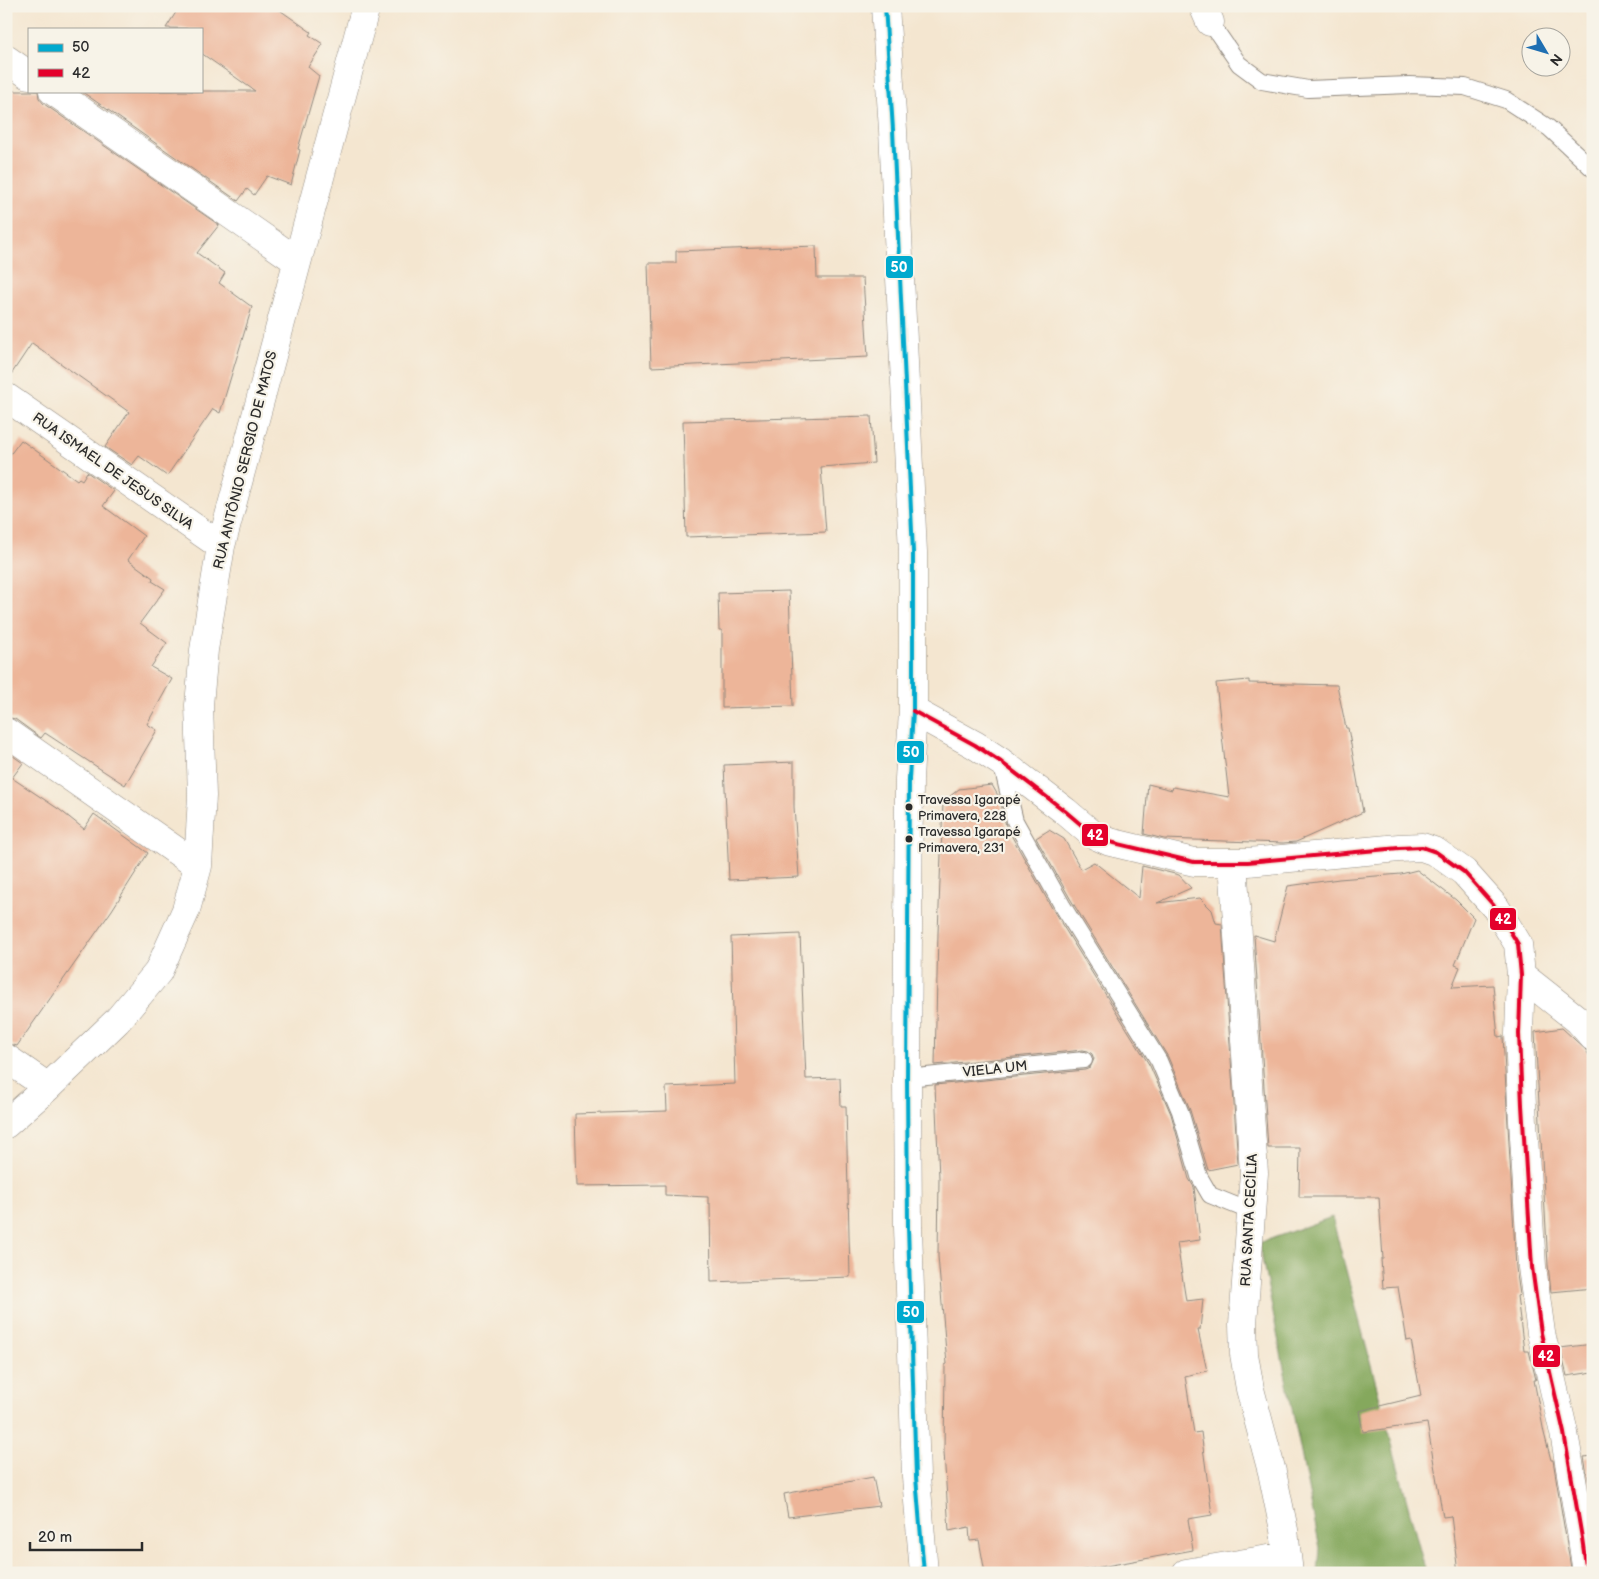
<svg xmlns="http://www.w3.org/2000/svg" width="1599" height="1579" viewBox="0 0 1599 1579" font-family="'Balsamiq Sans',sans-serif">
  <rect width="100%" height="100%" fill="#f7f3e8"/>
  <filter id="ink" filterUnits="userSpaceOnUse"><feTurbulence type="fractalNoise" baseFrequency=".02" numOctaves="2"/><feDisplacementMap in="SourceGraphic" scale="10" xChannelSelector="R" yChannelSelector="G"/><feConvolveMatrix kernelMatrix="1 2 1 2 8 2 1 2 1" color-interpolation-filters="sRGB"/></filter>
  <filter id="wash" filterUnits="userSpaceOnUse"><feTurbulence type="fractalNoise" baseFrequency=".0096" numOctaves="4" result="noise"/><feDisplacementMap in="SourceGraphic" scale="20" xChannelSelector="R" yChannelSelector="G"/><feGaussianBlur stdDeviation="1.12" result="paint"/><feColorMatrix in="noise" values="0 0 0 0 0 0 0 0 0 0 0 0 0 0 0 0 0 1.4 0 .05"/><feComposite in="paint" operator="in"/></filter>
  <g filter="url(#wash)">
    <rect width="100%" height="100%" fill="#f4e6d0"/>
    <path fill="#85a85d" stroke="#586a44" d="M 1332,1217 L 1426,1573 L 1318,1573 L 1320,1548 L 1259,1243 Z"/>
    <g id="blocks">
      <path fill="#edb599" d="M 180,6 L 274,6 L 311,32 L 309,35 L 323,44 L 308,67 L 319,76 L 298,149 L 300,150 L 291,185 L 267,176 L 254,195 L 247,189 L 238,201 L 81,91 L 255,91 L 201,53 L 201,29 L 166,28 Z
        M 6,91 L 38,91 L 39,98 L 44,104 L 219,225 L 197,253 L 225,273 L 219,283 L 252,307 L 220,413 L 213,409 L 167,476 L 139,456 L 132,465 L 105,447 L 129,412 L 32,343 L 6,382 Z
        M 816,246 L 817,278 L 863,278 L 868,357 L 651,367 L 648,263 L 676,263 L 676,251 Z
        M 871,416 L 874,463 L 821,467 L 826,532 L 686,537 L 683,421 Z
        M 21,440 L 77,480 L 79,478 L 82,480 L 87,472 L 114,491 L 103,506 L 144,536 L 128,560 L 153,578 L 152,581 L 165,589 L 140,623 L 167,643 L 151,667 L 172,679 L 147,724 L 157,730 L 125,785 L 45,733 L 41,738 L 15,719 L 6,717 L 6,460 Z
        M 789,591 L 793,706 L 722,708 L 722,630 L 719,630 L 718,593 Z
        M 1249,680 L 1249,683 L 1337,685 L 1346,728 L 1348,728 L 1363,812 L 1296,842 L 1283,843 L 1164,839 L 1144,834 L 1148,784 L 1172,790 L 1173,787 L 1229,797 L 1216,683 Z
        M 6,751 L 23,763 L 12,778 L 60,810 L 84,829 L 94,814 L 148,853 L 112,910 L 17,1046 L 6,1043 Z
        M 794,762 L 794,807 L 799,877 L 729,880 L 724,765 Z
        M 992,785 L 1000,799 L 1006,826 L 1053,910 L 1150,1066 L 1171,1114 L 1189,1179 L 1194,1187 L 1200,1240 L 1177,1243 L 1186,1301 L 1203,1299 L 1200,1330 L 1198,1330 L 1207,1371 L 1185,1376 L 1194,1433 L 1201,1432 L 1212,1515 L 1188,1519 L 1193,1550 L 1068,1573 L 985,1573 L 979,1540 L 970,1541 L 969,1527 L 949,1531 L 944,1452 L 945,1365 L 947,1364 L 938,1256 L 939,1178 L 935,1085 L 1085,1070 L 1090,1068 L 1094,1059 L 1092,1054 L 1088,1051 L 1083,1050 L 935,1065 L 938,933 L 943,802 L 959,789 Z
        M 1049,830 L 1064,839 L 1081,869 L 1094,862 L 1139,898 L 1142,866 L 1179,875 L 1191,888 L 1157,903 L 1200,898 L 1212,910 L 1216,923 L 1222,924 L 1238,1164 L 1208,1170 L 1189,1107 L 1168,1057 L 1071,900 L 1036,838 Z
        M 1417,870 L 1456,900 L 1474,918 L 1455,965 L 1460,967 L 1452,987 L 1493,985 L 1498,1037 L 1503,1036 L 1516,1268 L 1520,1295 L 1517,1296 L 1524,1351 L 1529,1351 L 1536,1380 L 1534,1380 L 1544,1433 L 1551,1460 L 1553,1460 L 1571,1568 L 1543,1573 L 1458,1573 L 1451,1516 L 1443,1517 L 1427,1423 L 1363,1432 L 1359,1411 L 1421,1396 L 1411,1340 L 1407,1341 L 1398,1287 L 1383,1288 L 1381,1259 L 1383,1259 L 1379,1197 L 1299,1197 L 1300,1148 L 1268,1148 L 1254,935 L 1274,941 L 1288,886 L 1339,879 L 1401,874 Z
        M 800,934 L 806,1079 L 840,1078 L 841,1106 L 846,1106 L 850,1277 L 711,1282 L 710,1203 L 708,1203 L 708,1197 L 665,1195 L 665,1185 L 577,1186 L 575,1114 L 667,1111 L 666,1087 L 735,1084 L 731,937 Z
        M 1562,1028 L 1586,1050 L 1593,1063 L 1593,1288 L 1551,1292 L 1548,1265 L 1535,1032 Z
        M 1593,1344 L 1593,1372 L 1567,1376 L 1560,1348 Z
        M 1593,1456 L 1593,1508 L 1584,1457 Z
        M 873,1477 L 879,1506 L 788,1517 L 784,1494 Z"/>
    </g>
  </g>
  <g filter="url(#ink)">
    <use href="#blocks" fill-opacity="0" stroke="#90887e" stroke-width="1"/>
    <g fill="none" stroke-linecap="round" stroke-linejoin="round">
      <defs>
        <path id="service" d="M 1210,22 L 1239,64 L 1262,81 L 1308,89 L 1409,85 L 1465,87 L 1506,100 L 1549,128 L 1593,169
          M 1001,762 L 1015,821 L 1062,905 L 1159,1061 L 1180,1111 L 1199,1176 L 1210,1195 L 1252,1212
          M 907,1078 L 1084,1060"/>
        <path id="minor" d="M 885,6 L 893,130 L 913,552 L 913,711 L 909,779 L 907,1078 L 908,1227 L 916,1477 L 924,1573
          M 1203,6 L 1210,22
          M 6,59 L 29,75
          M 53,91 L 297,261
          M 6,397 L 221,546
          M 913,711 L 975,745 L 1001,762 L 1065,811 L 1092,834 L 1110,842 L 1194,862 L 1248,862 L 1399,848 L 1422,847 L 1436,852 L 1464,872 L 1496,908 L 1518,944 L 1521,975 L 1519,1034 L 1522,1105 L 1532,1267 L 1541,1333 L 1564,1433 L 1582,1538 L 1587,1573
          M 6,732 L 198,866
          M 1233,862 L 1254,1173 L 1243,1324 L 1244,1354 L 1250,1389 L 1272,1472 L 1284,1530 L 1289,1573
          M 1521,975 L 1578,1020 L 1593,1037
          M 6,1058 L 48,1087
          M 6,1124 L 48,1087 L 117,1021 L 158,972 L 186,910 L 198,866 L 202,796 L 199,705 L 204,650 L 221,546 L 366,6
          M 1186,1573 L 1287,1556"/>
      </defs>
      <use href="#service" stroke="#90887e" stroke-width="18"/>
      <use href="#minor" stroke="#90887e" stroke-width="29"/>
      <use href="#service" stroke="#fff" stroke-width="16"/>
      <use href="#minor" stroke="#fff" stroke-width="28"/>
      <defs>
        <path id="bus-1" d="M 885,6 L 893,130 L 913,552 L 913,711 L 909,779 L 907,1078 L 908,1227 L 916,1477 L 924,1573"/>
        <path id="bus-2" d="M 913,711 L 975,745 L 1001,762 L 1065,811 L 1092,834 L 1110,842 L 1194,862 L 1248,862 L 1399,848 L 1422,847 L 1436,852 L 1464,872 L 1496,908 L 1518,944 L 1521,975 L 1519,1034 L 1522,1105 L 1532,1267 L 1541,1333 L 1564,1433 L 1582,1538 L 1587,1573"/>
      </defs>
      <use href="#bus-1" stroke="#f7f3e8" stroke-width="8"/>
      <use href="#bus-2" stroke="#f7f3e8" stroke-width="8"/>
      <use href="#bus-1" stroke="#00a9ce" stroke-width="4"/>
      <use href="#bus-2" stroke="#e4002b" stroke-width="4"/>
    </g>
  </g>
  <g fill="#2b2b2b" stroke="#f7f3e8" stroke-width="2">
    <circle cx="909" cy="807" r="4.5"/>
    <circle cx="909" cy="839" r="4.5"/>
  </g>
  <g text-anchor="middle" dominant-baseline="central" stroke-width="4.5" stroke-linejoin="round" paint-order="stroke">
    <g font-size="13" fill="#2b2b2b" stroke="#f7f3e8" text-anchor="start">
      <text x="918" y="800">Travessa Igarapé<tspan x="918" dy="16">Primavera, 228</tspan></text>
      <text x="918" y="832">Travessa Igarapé<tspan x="918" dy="16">Primavera, 231</tspan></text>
    </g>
    <g font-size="14" fill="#2b2b2b" stroke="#f7f3e8">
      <text transform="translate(245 460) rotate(-76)">RUA ANTÔNIO SERGIO DE MATOS</text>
      <text transform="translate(113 471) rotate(35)">RUA ISMAEL DE JESUS SILVA</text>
      <text transform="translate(995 1069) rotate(-6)">VIELA UM</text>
      <text transform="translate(1249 1220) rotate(-87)">RUA SANTA CECÍLIA</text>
    </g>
  </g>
  <g stroke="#f7f3e8" stroke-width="2">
    <rect x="885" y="255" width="29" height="24" rx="5" fill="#00a9ce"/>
    <rect x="896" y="740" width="29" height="24" rx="5" fill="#00a9ce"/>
    <rect x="1081" y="823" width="28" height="24" rx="5" fill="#e4002b"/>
    <rect x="1489" y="907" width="28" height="24" rx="5" fill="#e4002b"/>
    <rect x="896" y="1300" width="29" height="24" rx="5" fill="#00a9ce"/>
    <rect x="1532" y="1344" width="29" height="24" rx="5" fill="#e4002b"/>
  </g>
  <g font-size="14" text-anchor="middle" font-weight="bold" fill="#fff">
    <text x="899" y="272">50</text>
    <text x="911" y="757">50</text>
    <text x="1095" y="840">42</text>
    <text x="1503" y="924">42</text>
    <text x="911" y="1317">50</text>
    <text x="1546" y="1361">42</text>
  </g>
  <rect width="1599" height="1579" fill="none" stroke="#f7f3e8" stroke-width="25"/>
  <rect x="28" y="28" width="175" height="65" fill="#f7f3e8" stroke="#a5a39c"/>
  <rect x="38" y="44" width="25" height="8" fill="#00a9ce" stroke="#a5a39c"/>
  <text x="72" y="52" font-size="15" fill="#2b2b2b">50</text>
  <rect x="38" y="69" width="25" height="8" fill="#e4002b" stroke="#a5a39c"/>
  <text x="72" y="78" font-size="15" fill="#2b2b2b">42</text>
  <g transform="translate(1546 52) rotate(128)"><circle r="24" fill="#f7f3e8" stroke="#a5a39c"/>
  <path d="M0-4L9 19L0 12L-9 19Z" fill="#1f6fb2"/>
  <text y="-8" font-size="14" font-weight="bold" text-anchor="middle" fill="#2b2b2b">N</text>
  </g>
  <path d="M30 1542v8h112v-8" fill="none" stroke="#2b2b2b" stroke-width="2.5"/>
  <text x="38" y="1542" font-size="15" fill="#2b2b2b" stroke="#f7f3e8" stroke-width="4" paint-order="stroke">20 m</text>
</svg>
